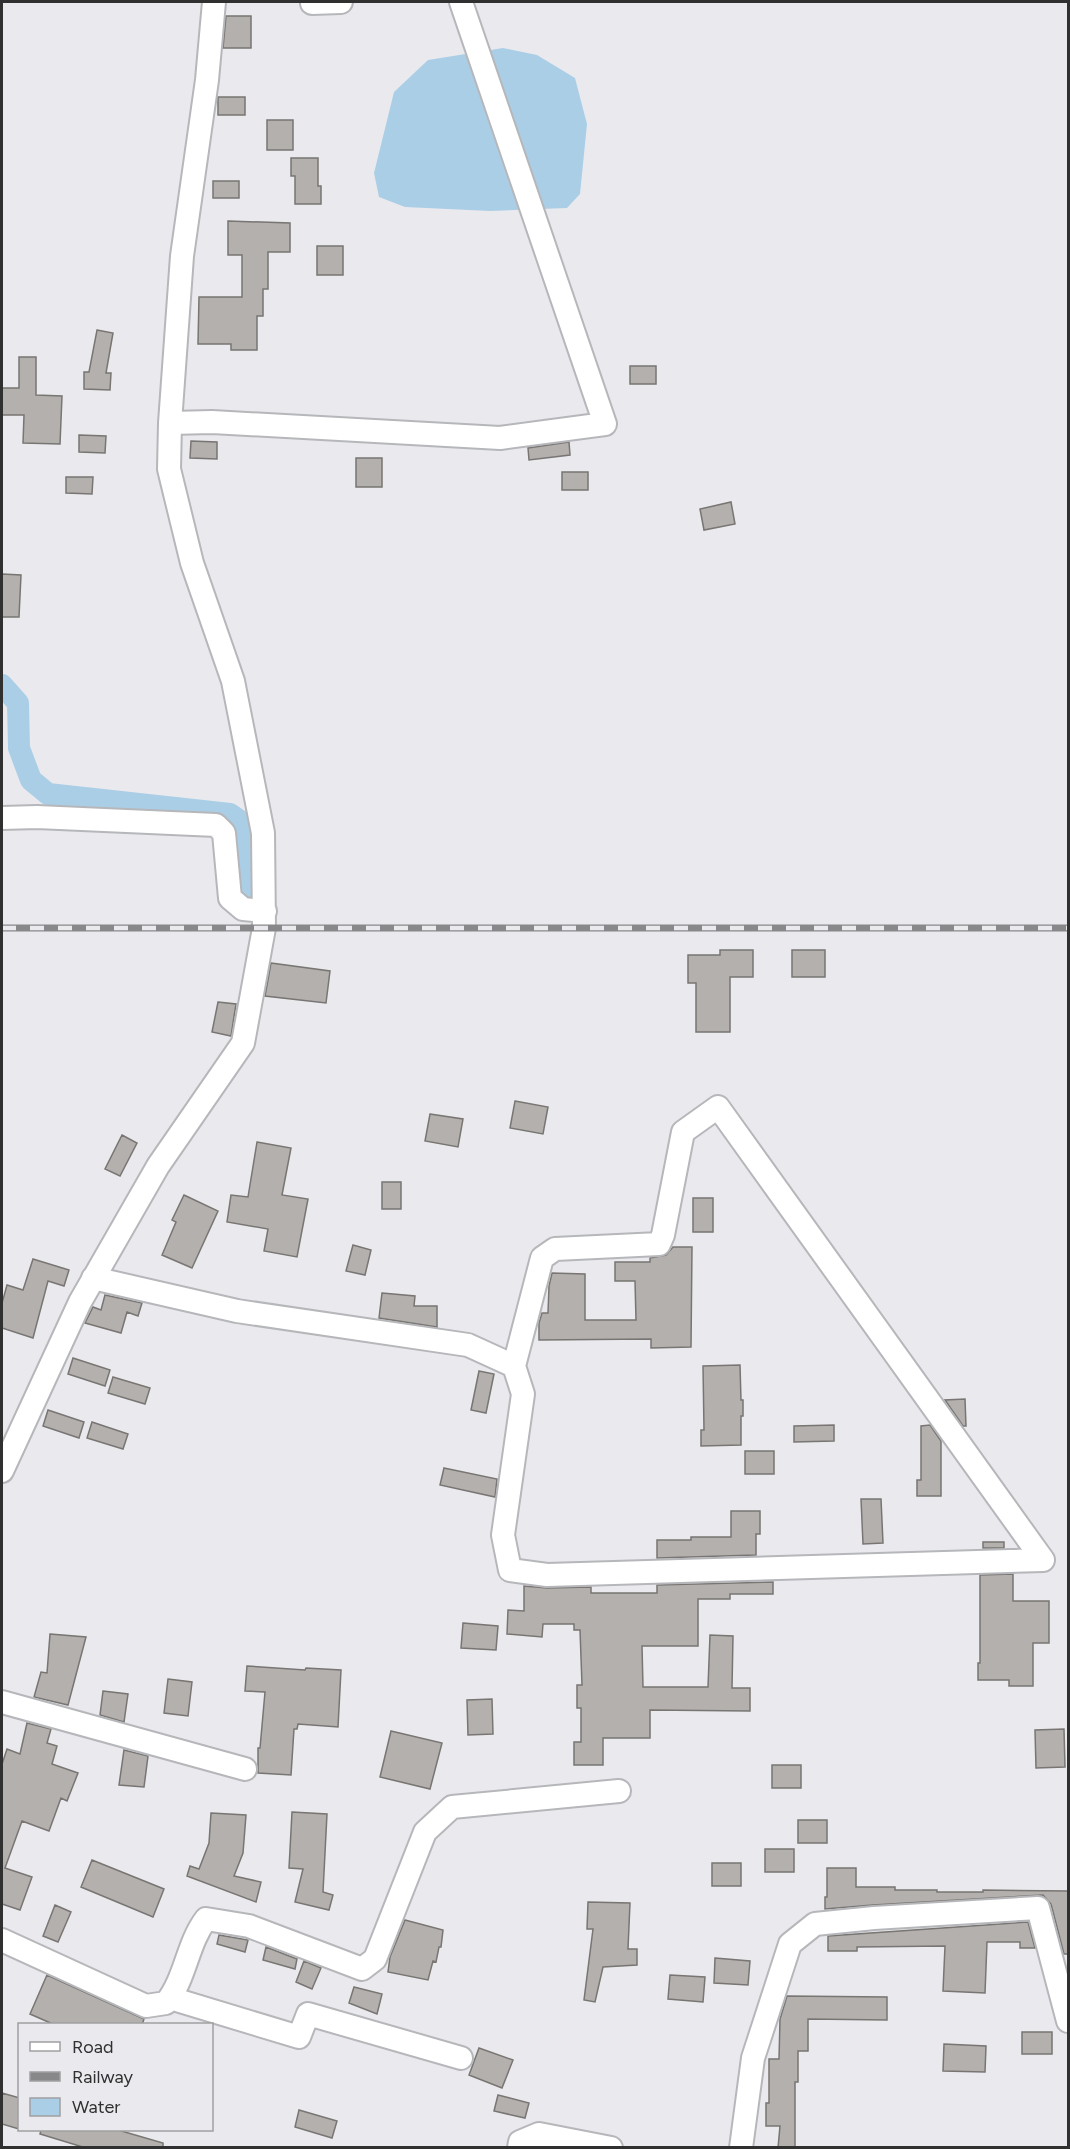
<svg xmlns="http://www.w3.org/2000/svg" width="1070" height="2149" viewBox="0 0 1070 2149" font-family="Figtree,sans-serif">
  <rect width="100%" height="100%" fill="#eaeaee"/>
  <path fill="#abcee7" d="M 503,48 L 537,55 L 575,78 L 587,124 L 580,194 L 567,208 L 490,211 L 405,207 L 379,197 L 374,173 L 394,92 L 428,60 Z"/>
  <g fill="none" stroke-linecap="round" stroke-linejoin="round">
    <path stroke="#abcee7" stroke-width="22" d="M 2,685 L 18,703 L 19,748 L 31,780 L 48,794 L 230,814 L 240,821 L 250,893"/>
  </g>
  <path fill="#b3b0ad" stroke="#787573" stroke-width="1.5" d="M 226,16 L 251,16 L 251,48 L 223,48 Z
    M 218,97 L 245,97 L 245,115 L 218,115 Z
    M 267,120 L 293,120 L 293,150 L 267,150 Z
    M 291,158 L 318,158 L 318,186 L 321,186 L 321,204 L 295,204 L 295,176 L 291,176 Z
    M 213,181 L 239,181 L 239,198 L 213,198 Z
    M 228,221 L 290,223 L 290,252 L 268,252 L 268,289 L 263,289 L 263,316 L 257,316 L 257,350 L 231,350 L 231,344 L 198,344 L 199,297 L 242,297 L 242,255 L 228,255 Z
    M 317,246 L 343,246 L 343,275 L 317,275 Z
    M 97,330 L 113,333 L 106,373 L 111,373 L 110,390 L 84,389 L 84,372 L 89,372 Z
    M 19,357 L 36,357 L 36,395 L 62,396 L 60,444 L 23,443 L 24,415 L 2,415 L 2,388 L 19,388 Z
    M 630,366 L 656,366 L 656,384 L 630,384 Z
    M 79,435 L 106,436 L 105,453 L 79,452 Z
    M 191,441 L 217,442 L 217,459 L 190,458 Z
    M 569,442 L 570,455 L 529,460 L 528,448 Z
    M 356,458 L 382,458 L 382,487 L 356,487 Z
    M 562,472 L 588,472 L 588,490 L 562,490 Z
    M 66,477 L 93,477 L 92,494 L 66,493 Z
    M 731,502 L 735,524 L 704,530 L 700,509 Z
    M 2,574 L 21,575 L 19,617 L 2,617 Z
    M 720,950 L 753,950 L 753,977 L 730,977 L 730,1032 L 696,1032 L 696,983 L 688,983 L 688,955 L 720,955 Z
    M 792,950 L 825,950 L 825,977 L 792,977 Z
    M 271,963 L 330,971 L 326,1003 L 265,996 Z
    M 218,1002 L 236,1004 L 231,1036 L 212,1032 Z
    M 515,1101 L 548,1107 L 543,1134 L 510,1128 Z
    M 430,1114 L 463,1119 L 458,1147 L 425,1141 Z
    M 122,1135 L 137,1143 L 120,1176 L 105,1169 Z
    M 257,1142 L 291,1148 L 282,1195 L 308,1199 L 297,1257 L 264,1251 L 268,1229 L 227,1222 L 231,1195 L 248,1197 Z
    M 382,1182 L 401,1182 L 401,1209 L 382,1209 Z
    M 184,1195 L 218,1211 L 192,1268 L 162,1255 L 176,1222 L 172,1220 Z
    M 693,1198 L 713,1198 L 713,1232 L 693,1232 Z
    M 353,1245 L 371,1250 L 365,1275 L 346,1271 Z
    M 673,1247 L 692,1247 L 691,1347 L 651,1348 L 651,1339 L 539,1340 L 539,1323 L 542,1313 L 548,1313 L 549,1286 L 552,1273 L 585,1274 L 585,1320 L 636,1320 L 635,1281 L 615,1281 L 615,1262 L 650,1262 L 650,1258 L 666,1255 Z
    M 33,1259 L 69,1270 L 64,1286 L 48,1281 L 33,1338 L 2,1328 L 2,1303 L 7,1285 L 23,1290 Z
    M 382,1293 L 415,1296 L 414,1306 L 437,1306 L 437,1327 L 379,1318 Z
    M 105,1295 L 142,1303 L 138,1316 L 127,1312 L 121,1333 L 85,1323 L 93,1307 L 101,1310 Z
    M 73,1358 L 110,1370 L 105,1386 L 68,1374 Z
    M 740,1365 L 741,1400 L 743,1400 L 743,1416 L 741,1416 L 741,1445 L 701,1446 L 701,1430 L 704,1430 L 703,1366 Z
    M 479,1371 L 494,1374 L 486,1413 L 471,1410 Z
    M 113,1377 L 150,1388 L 145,1404 L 108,1393 Z
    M 965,1399 L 966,1426 L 963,1426 L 945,1400 Z
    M 48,1410 L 84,1422 L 79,1438 L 43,1426 Z
    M 92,1422 L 128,1434 L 123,1449 L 87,1438 Z
    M 834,1425 L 834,1441 L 794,1442 L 794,1426 Z
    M 930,1425 L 941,1441 L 941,1496 L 917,1496 L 917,1480 L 921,1480 L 921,1426 Z
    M 745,1451 L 774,1451 L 774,1474 L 745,1474 Z
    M 444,1468 L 497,1479 L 495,1497 L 440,1485 Z
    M 861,1499 L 881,1499 L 883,1543 L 863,1544 Z
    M 731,1511 L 760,1511 L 760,1534 L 756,1534 L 756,1555 L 657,1558 L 657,1540 L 691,1540 L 691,1537 L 731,1537 Z
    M 983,1542 L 1004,1542 L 1004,1548 L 983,1548 Z
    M 1013,1574 L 1013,1601 L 1049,1601 L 1049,1643 L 1033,1643 L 1033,1686 L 1009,1686 L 1009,1680 L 978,1680 L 978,1663 L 980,1663 L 980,1575 Z
    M 773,1582 L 773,1594 L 730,1594 L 730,1599 L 698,1599 L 698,1646 L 642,1646 L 643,1687 L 708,1687 L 710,1635 L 733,1636 L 732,1688 L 750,1688 L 750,1711 L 650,1710 L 650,1738 L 603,1738 L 603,1765 L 574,1765 L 574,1742 L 581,1742 L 581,1708 L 577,1708 L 577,1685 L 582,1685 L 580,1630 L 574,1630 L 574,1624 L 543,1624 L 542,1637 L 507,1634 L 508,1610 L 524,1611 L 524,1586 L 547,1588 L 591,1587 L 591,1593 L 657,1593 L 657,1585 Z
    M 463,1623 L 498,1626 L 496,1650 L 461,1648 Z
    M 50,1634 L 86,1637 L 68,1705 L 34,1697 L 41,1672 L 47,1673 Z
    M 247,1666 L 305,1670 L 306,1668 L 341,1670 L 338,1727 L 298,1724 L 297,1729 L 294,1729 L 291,1775 L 258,1773 L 258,1748 L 260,1748 L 265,1692 L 245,1691 Z
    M 168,1679 L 192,1682 L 188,1716 L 164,1713 Z
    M 103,1691 L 128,1694 L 124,1722 L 100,1715 Z
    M 492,1699 L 493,1734 L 468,1735 L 467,1700 Z
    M 27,1723 L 51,1729 L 47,1743 L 57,1746 L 52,1764 L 78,1773 L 67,1801 L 61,1798 L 49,1831 L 22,1821 L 5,1868 L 32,1877 L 20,1910 L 2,1904 L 2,1764 L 7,1749 L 20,1754 Z
    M 1064,1729 L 1065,1767 L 1036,1768 L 1035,1730 Z
    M 391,1731 L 442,1743 L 430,1789 L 380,1777 Z
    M 124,1750 L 148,1756 L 144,1787 L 119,1785 Z
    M 772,1765 L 801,1765 L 801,1788 L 772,1788 Z
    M 292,1812 L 327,1814 L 323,1892 L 333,1895 L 329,1910 L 295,1902 L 303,1869 L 289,1868 Z
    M 211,1813 L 246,1815 L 243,1853 L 234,1876 L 261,1882 L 256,1902 L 187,1876 L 190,1866 L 199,1869 L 209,1843 Z
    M 798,1820 L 827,1820 L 827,1843 L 798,1843 Z
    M 765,1849 L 794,1849 L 794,1872 L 765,1872 Z
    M 92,1860 L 164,1889 L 153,1917 L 81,1887 Z
    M 712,1863 L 741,1863 L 741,1886 L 712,1886 Z
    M 827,1868 L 856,1868 L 856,1887 L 895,1887 L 895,1890 L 937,1890 L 937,1892 L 983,1892 L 983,1890 L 1068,1891 L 1068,1954 L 1064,1954 L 1051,1904 L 1043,1895 L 873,1905 L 825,1909 L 825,1897 L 827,1897 Z
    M 588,1902 L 630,1903 L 628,1949 L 637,1949 L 637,1965 L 603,1967 L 595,2002 L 584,2000 L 593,1929 L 587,1929 Z
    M 55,1905 L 71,1912 L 58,1942 L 43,1936 Z
    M 405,1920 L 443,1930 L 441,1947 L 439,1947 L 436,1962 L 433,1961 L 428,1980 L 388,1972 L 390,1957 Z
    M 1028,1922 L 1035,1948 L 1020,1948 L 1020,1942 L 987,1942 L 985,1993 L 943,1991 L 945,1946 L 857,1947 L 857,1951 L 828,1951 L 828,1936 Z
    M 219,1935 L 248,1940 L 245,1952 L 217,1944 Z
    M 266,1947 L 297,1959 L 295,1969 L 263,1960 Z
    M 715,1958 L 750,1961 L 748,1985 L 714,1983 Z
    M 304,1961 L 321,1968 L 312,1989 L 296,1982 Z
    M 47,1975 L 144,2019 L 142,2025 L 55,2025 L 30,2014 Z
    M 670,1975 L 705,1977 L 703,2002 L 668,1999 Z
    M 354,1987 L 382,1994 L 377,2014 L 349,2003 Z
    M 787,1996 L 887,1997 L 887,2020 L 808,2019 L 808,2051 L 798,2051 L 798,2082 L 795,2082 L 795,2148 L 778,2148 L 780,2126 L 766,2126 L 766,2103 L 769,2103 L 769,2059 L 779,2059 L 780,2019 Z
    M 1022,2032 L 1052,2032 L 1052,2054 L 1022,2054 Z
    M 944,2044 L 986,2046 L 985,2072 L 943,2071 Z
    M 479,2048 L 513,2060 L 502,2088 L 469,2075 Z
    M 2,2093 L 20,2098 L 19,2129 L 2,2124 Z
    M 498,2095 L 529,2103 L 525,2118 L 494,2111 Z
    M 299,2110 L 337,2121 L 332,2138 L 295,2127 Z
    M 41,2130 L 118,2130 L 163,2143 L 163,2148 L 86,2148 L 40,2134 Z"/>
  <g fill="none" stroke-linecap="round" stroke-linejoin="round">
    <defs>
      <path id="street" d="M 312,3 L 341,2
        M 170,423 L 212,422 L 500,438 L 605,424 L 461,2
        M 2,818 L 37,817 L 216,825 L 224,833 L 230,898 L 243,909 L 265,911
        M 93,1278 L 237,1311 L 468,1345 L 514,1366 L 523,1394 L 503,1535 L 510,1570 L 547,1575 L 1043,1560
        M 514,1366 L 542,1258 L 555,1249 L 659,1244 L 663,1235 L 683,1132 L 718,1107 L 1043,1560
        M 2,1471 L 80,1302 L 158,1166 L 243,1043 L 264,928 L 263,833 L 233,681 L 192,563 L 169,469 L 170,423 L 182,256 L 207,80 L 214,2
        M 2,1702 L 245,1769
        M 2,1940 L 146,2006 L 166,2003 C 186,1978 187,1944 206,1919 L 249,1926 L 362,1969 L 375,1959 L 425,1832 L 452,1807 L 619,1791
        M 170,1998 L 299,2037 L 308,2014 L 461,2058
        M 519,2148 L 520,2142 L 539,2134 L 611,2148
        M 741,2148 L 753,2058 L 790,1944 L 815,1924 L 874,1918 L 1038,1908 L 1068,2021"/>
    </defs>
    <use href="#street" stroke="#b6b7ba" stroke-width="26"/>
    <use href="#street" stroke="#fff" stroke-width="22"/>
    <defs>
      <path id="rail" d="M 2,928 L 1068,928"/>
    </defs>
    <use href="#rail" stroke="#88888a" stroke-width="7"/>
    <use href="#rail" stroke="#eaeaee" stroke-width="4.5" stroke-dasharray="14" stroke-linecap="butt"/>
  </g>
  <rect width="1070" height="2149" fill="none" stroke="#303031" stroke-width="6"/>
  <rect x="18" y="2023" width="195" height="108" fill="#eaeaee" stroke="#a0a0a2" stroke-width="1.5"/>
  <rect x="30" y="2042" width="30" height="9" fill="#ffffff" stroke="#a0a0a2" stroke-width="1.5"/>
  <text x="72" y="2053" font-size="18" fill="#303031">Road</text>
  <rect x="30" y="2072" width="30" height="9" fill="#88888a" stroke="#a0a0a2" stroke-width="1.5"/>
  <text x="72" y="2083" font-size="18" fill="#303031">Railway</text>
  <rect x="30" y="2098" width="30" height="18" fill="#abcee7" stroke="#a0a0a2" stroke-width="1.5"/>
  <text x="72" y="2113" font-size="18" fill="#303031">Water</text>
</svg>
